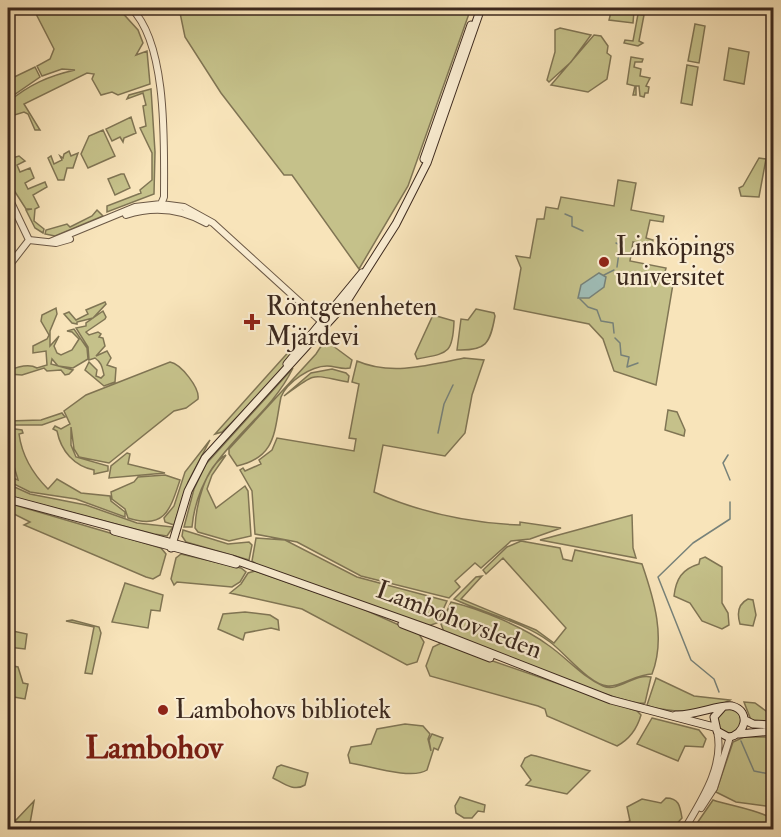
<svg xmlns="http://www.w3.org/2000/svg" width="781" height="837" viewBox="0 0 781 837" font-family="'IM FELL Double Pica',serif">
  <rect width="100%" height="100%" fill="#f8e4ba"/>
  <filter id="stains"><feTurbulence type="fractalNoise" baseFrequency=".00333" numOctaves="4"/><feColorMatrix values="0 0 0 0 .2 0 0 0 0 .09 0 0 0 0 .02 0 0 0 .5 -.17"/></filter>
  <radialGradient id="worn" r=".72"><stop offset=".6" stop-color="#630" stop-opacity="0"/><stop offset="1" stop-color="#630" stop-opacity=".3"/></radialGradient>
  <path fill="#c5c18a" stroke="#807554" stroke-width="1.5" d="M 33,8 L 118,8 L 138,30 L 143,43 L 136,55 L 147,51 L 150,84 L 118,95 L 112,92 L 101,95 L 92,79 L 94,74 L 87,73 L 24,104 L 40,130 L 35,130 L 28,114 L 24,112 L 8,117 L 8,102 C 29,85 48,76 75,70 L 62,69 L 42,76 L 37,66 L 50,59 L 54,49 Z
    M 179,8 L 471,8 L 408,186 L 359,269 L 292,175 L 284,175 L 221,93 L 185,37 Z
    M 612,8 L 634,11 L 633,23 L 609,20 Z
    M 638,14 L 644,15 L 639,41 L 643,43 L 638,46 L 624,43 L 625,40 L 633,41 Z
    M 695,24 L 705,26 L 699,63 L 688,61 Z
    M 560,28 L 591,35 L 571,62 L 549,82 L 547,80 L 555,52 L 555,30 Z
    M 594,35 L 601,36 L 608,46 L 607,53 L 611,56 L 607,79 L 588,92 L 551,85 Z
    M 729,48 L 749,52 L 744,84 L 724,80 Z
    M 631,57 L 643,59 L 642,62 L 635,62 L 634,67 L 641,69 L 640,76 L 650,78 L 646,86 L 649,87 L 648,93 L 645,93 L 644,97 L 640,96 L 639,86 L 636,86 L 636,95 L 633,95 L 635,86 L 627,84 Z
    M 687,65 L 698,67 L 692,105 L 681,103 Z
    M 35,67 L 40,77 L 8,99 L 8,80 Z
    M 151,89 L 155,152 L 154,194 L 107,212 L 107,206 L 141,193 L 140,190 L 152,180 L 152,153 L 140,128 L 146,126 L 143,106 L 146,105 L 143,93 L 127,99 L 129,95 Z
    M 131,117 L 136,133 L 124,138 L 123,142 L 120,137 L 112,141 L 106,129 Z
    M 103,130 L 115,156 L 88,168 L 81,154 L 89,136 Z
    M 8,148 L 12,158 L 19,156 L 25,161 L 17,165 L 20,172 L 30,168 L 34,178 L 25,183 L 28,189 L 45,182 L 47,187 L 33,195 L 39,207 L 35,209 L 34,221 L 44,229 L 43,233 L 35,228 L 26,210 L 32,209 L 26,209 L 8,181 Z
    M 69,151 L 71,156 L 78,153 L 73,168 L 67,168 L 64,180 L 58,180 L 48,158 L 51,156 L 54,164 L 62,160 L 60,156 L 63,158 L 64,154 Z
    M 759,158 L 766,159 L 759,197 L 741,196 L 739,188 L 743,186 Z
    M 121,174 L 124,174 L 130,188 L 115,195 L 108,179 Z
    M 618,180 L 636,183 L 631,210 L 664,216 L 663,222 L 650,220 L 646,238 L 653,240 L 652,246 L 633,242 L 630,261 L 666,268 L 664,276 L 674,278 L 656,385 L 614,371 L 603,339 L 589,324 L 514,309 L 521,268 L 516,256 L 530,258 L 537,219 L 544,219 L 546,207 L 558,209 L 561,197 L 614,206 Z
    M 97,210 L 103,216 L 55,236 L 45,234 L 46,230 L 67,224 L 70,227 L 92,216 Z
    M 105,302 L 106,304 L 93,318 L 77,322 L 77,324 L 72,323 L 64,314 L 69,312 L 76,320 L 88,314 L 86,310 Z
    M 56,308 L 57,314 L 50,331 L 50,346 L 59,336 L 54,346 L 57,353 L 61,355 L 72,350 L 79,339 L 72,332 L 67,331 L 74,329 L 87,348 L 88,359 L 73,368 L 58,366 L 52,359 L 51,364 L 73,370 L 69,374 L 65,375 L 61,370 L 47,371 L 44,368 L 22,375 L 8,374 L 8,371 C 17,367 28,363 37,368 L 47,365 L 46,351 L 33,353 L 33,346 L 47,339 L 49,335 L 41,321 L 42,315 Z
    M 476,309 L 494,313 L 495,316 C 490,344 486,351 457,350 L 461,319 L 468,320 Z
    M 103,311 L 106,317 L 105,319 L 86,332 L 89,335 L 98,332 L 101,334 L 99,337 L 103,338 L 105,346 L 96,356 L 107,351 L 111,358 L 107,365 L 116,368 L 115,382 L 104,386 L 85,370 L 89,362 L 97,370 L 96,376 L 101,378 L 104,375 C 102,367 102,363 95,358 L 89,360 L 88,347 L 76,328 L 86,326 L 86,323 Z
    M 433,315 L 454,321 C 453,355 447,353 417,359 L 415,354 Z
    M 325,340 L 352,360 L 350,368 C 342,370 335,366 327,366 C 311,366 287,382 281,397 C 274,431 277,457 237,466 L 229,454 L 229,449 L 316,354 Z
    M 292,348 C 293,366 237,417 222,432 L 215,434 Z
    M 464,358 L 484,360 L 472,395 L 465,433 L 445,456 L 383,445 L 374,492 C 421,513 468,523 520,525 L 520,522 L 561,528 L 530,539 L 511,541 L 481,568 L 475,563 L 455,581 L 460,587 L 449,598 L 361,576 L 297,542 L 255,534 L 252,491 L 240,470 L 243,468 L 245,471 L 261,464 L 259,460 L 272,450 L 277,438 L 354,451 L 356,439 L 349,438 L 359,384 L 352,382 L 357,361 C 391,376 430,365 464,358 Z
    M 170,362 C 181,364 200,388 198,399 L 186,408 L 174,411 L 109,463 L 79,457 L 74,449 L 71,427 L 71,445 L 76,457 L 108,466 L 108,471 L 94,474 L 94,470 C 74,466 61,451 57,431 L 53,429 L 55,426 L 61,429 L 70,424 L 64,411 L 86,395 Z
    M 293,368 C 264,428 199,450 192,527 L 184,527 L 194,489 L 206,464 Z
    M 332,369 L 346,373 L 349,376 L 348,382 C 309,375 318,371 284,396 L 311,373 Z
    M 668,410 L 677,412 L 685,430 L 684,436 L 665,430 Z
    M 62,413 L 65,417 L 42,425 L 8,425 L 8,421 L 41,420 Z
    M 8,428 L 22,430 L 23,433 L 19,434 C 22,456 33,474 48,489 L 57,479 L 81,493 L 110,496 L 111,501 L 125,512 L 125,517 L 76,499 L 30,492 L 8,481 L 8,476 L 18,480 L 11,456 L 8,453 Z
    M 210,440 L 188,482 L 174,525 L 165,522 L 164,518 L 174,506 L 185,472 Z
    M 127,453 L 130,454 L 128,464 L 165,473 L 109,478 L 111,466 Z
    M 226,455 L 212,475 L 207,489 L 216,508 L 245,486 L 248,491 L 251,536 L 229,541 L 198,532 L 195,528 C 196,504 205,467 226,455 Z
    M 165,475 L 180,480 C 170,510 165,530 128,518 L 125,509 L 112,499 L 111,492 L 134,482 L 138,477 Z
    M 8,484 L 30,494 L 86,505 L 137,523 L 173,527 L 167,536 L 154,534 L 8,496 Z
    M 8,503 L 161,548 L 166,554 L 160,575 L 153,579 L 146,577 L 24,525 L 30,522 L 8,511 Z
    M 632,515 L 633,548 L 636,558 L 540,540 Z
    M 183,530 L 228,544 L 249,542 L 252,545 L 249,560 L 186,542 L 182,536 Z
    M 256,538 L 285,540 L 357,577 L 447,601 L 437,623 L 428,626 L 258,565 L 252,561 Z
    M 521,541 L 560,548 L 563,559 L 572,561 L 575,550 L 642,564 C 654,599 666,638 652,674 C 636,674 621,687 608,686 C 590,685 565,653 550,642 C 522,621 485,614 454,599 L 476,577 L 482,576 L 461,599 L 536,630 L 554,643 L 566,628 L 503,558 L 486,574 L 483,570 L 507,547 Z
    M 181,554 L 241,568 L 246,572 L 240,582 L 232,587 L 177,582 L 174,585 L 171,579 L 176,558 Z
    M 705,557 L 722,567 L 722,603 L 728,613 L 729,625 L 722,629 L 702,621 L 690,603 L 674,596 C 676,579 682,569 699,564 L 700,559 Z
    M 255,571 L 361,608 L 419,634 L 424,642 L 417,662 L 407,665 L 302,609 L 230,593 L 241,584 L 248,573 Z
    M 125,583 L 163,595 L 160,611 L 151,610 L 148,628 L 112,622 Z
    M 748,599 L 753,600 L 756,615 L 753,626 L 740,624 C 737,614 738,604 748,599 Z
    M 451,602 C 480,609 524,627 548,645 C 567,658 581,676 603,686 C 618,693 634,673 651,677 L 645,703 C 627,708 473,643 444,632 L 441,624 Z
    M 245,612 L 270,615 L 278,620 L 279,630 L 271,628 L 245,633 L 243,640 L 218,629 L 223,614 Z
    M 72,620 L 99,627 L 101,633 L 92,674 L 85,673 L 94,627 L 66,621 Z
    M 8,630 L 27,634 L 25,649 L 8,647 Z
    M 441,643 L 637,711 L 641,715 C 637,729 630,739 617,746 L 547,716 L 545,709 L 538,706 L 430,676 L 426,666 L 433,647 Z
    M 8,665 L 18,667 L 23,683 L 28,684 L 25,699 L 8,696 Z
    M 656,678 L 694,696 L 730,700 C 708,714 676,713 651,707 L 647,705 Z
    M 744,702 L 755,703 L 773,716 L 773,722 L 751,720 Z
    M717 721a12 12 0 1 1 24 0a12 12 0 1 1-24 0Z
    M 652,718 L 699,730 L 706,739 L 703,747 L 685,746 L 678,761 L 637,744 Z
    M 405,724 L 423,726 L 430,734 L 428,739 L 431,751 L 429,740 L 432,734 L 443,738 L 438,750 L 434,748 L 427,770 C 412,780 369,766 350,763 L 348,755 L 351,747 L 371,744 L 377,729 Z
    M 744,737 L 773,737 L 773,807 L 736,802 L 716,792 L 733,742 Z
    M 531,755 L 536,756 L 590,771 L 567,794 L 526,785 L 531,780 L 521,766 L 525,758 Z
    M 281,765 L 308,773 L 305,785 C 294,792 283,783 273,778 L 277,767 Z
    M 460,797 L 485,805 L 484,812 L 478,811 L 472,818 L 464,818 L 456,813 L 455,806 Z
    M 666,798 C 679,798 680,806 682,818 L 672,829 L 603,829 L 630,821 L 627,807 L 642,799 L 661,803 Z
    M 713,800 C 731,806 759,810 773,819 L 773,829 L 693,829 Z
    M 34,801 L 29,829 L 8,829 L 8,821 L 16,820 Z"/>
  <path fill="#9fbdb7" stroke="#77827a" stroke-width="1.5" d="M 599,273 L 606,277 L 604,287 L 589,298 L 578,298 L 581,285 Z"/>
  <g fill="none" stroke-linecap="round" stroke-linejoin="round">
    <path stroke="#77827a" stroke-width="1.5" d="M 565,214 L 572,217 L 572,226 L 583,231
      M 616,243 L 620,245 L 617,267
      M 604,275 L 614,270
      M 580,299 L 588,307 L 597,310 L 601,321 L 613,323 L 614,333
      M 615,338 L 620,343 L 621,355 L 629,357 L 627,367 L 638,363
      M 438,433 L 444,404 L 453,385
      M 728,455 L 723,463 L 730,480
      M 719,692 L 714,679 L 691,660 L 658,577 L 693,543 L 730,519 L 730,502
      M 741,741 L 754,771 L 774,775"/>
    <defs>
      <path id="tertiary" d="M 131,8 C 168,44 164,146 164,197 L 161,204
        M 8,196 L 29,240
        M 126,215 C 154,206 181,209 206,223
        M 50,242 L 135,207 L 161,204 L 184,207 L 213,223 L 324,324
        M 8,267 L 29,240 L 56,243 L 70,239
        M 701,808 L 714,788 L 730,737
        M 684,830 C 701,801 725,766 717,731"/>
      <path id="secondary" d="M 424,159 L 471,25
        M 287,364 L 362,273
        M 8,499 L 232,559 L 432,630 L 611,700 L 714,727
        M 114,531 L 236,564
        M 171,548 L 188,491 L 205,458 L 345,304 L 396,224 L 427,163 L 481,8
        M 402,624 L 490,658
        M 676,715 C 693,716 721,704 732,706 C 752,711 745,736 728,737 L 717,731 L 714,717 L 722,708
        M 745,720 L 753,724 L 774,725
        M 739,734 L 774,731"/>
    </defs>
    <use href="#tertiary" stroke="#6b5845" stroke-width="8"/>
    <use href="#secondary" stroke="#3c291e" stroke-width="9"/>
    <use href="#tertiary" stroke="#faedd2" stroke-width="6"/>
    <use href="#secondary" stroke="#faedd2" stroke-width="7"/>
  </g>
  <g fill="#8f2418" stroke="#faedd2" stroke-width="2">
    <circle cx="604" cy="262" r="6"/>
    <path d="M249 313h6v6h6v6h-6v6h-6v-6h-6v-6h6z"/>
    <circle cx="163" cy="710" r="6"/>
  </g>
  <g text-anchor="middle" dominant-baseline="central" stroke-width="4.5" stroke-linejoin="round" paint-order="stroke">
    <g font-size="26" fill="#3c291e" stroke="#faedd2" text-anchor="start">
      <text x="616" y="247">Linköpings<tspan x="616" dy="30">universitet</tspan></text>
      <text x="266" y="307">Röntgenenheten<tspan x="266" dy="30">Mjärdevi</tspan></text>
      <text x="175" y="710">Lambohovs bibliotek</text>
    </g>
    <g font-size="26" fill="#3c291e" stroke="#faedd2">
      <text transform="translate(459 620) rotate(21)">Lambohovsleden</text>
    </g>
    <g font-size="32" font-weight="bold" fill="#7a1f14" stroke="#faedd2">
      <text x="154" y="748">Lambohov</text>
    </g>
  </g>
  <rect width="781" height="837" fill="none" stroke="#f8e4ba" stroke-width="30"/>
  <rect x="9" y="9" width="763" height="819" fill="none" stroke="#3c291e" stroke-width="3"/>
  <rect x="15" y="15" width="751" height="807" fill="none" stroke="#3c291e" stroke-width="1.5"/>
  <rect width="100%" height="100%" filter="url(#stains)"/>
  <rect width="100%" height="100%" fill="url(#worn)"/>
</svg>
